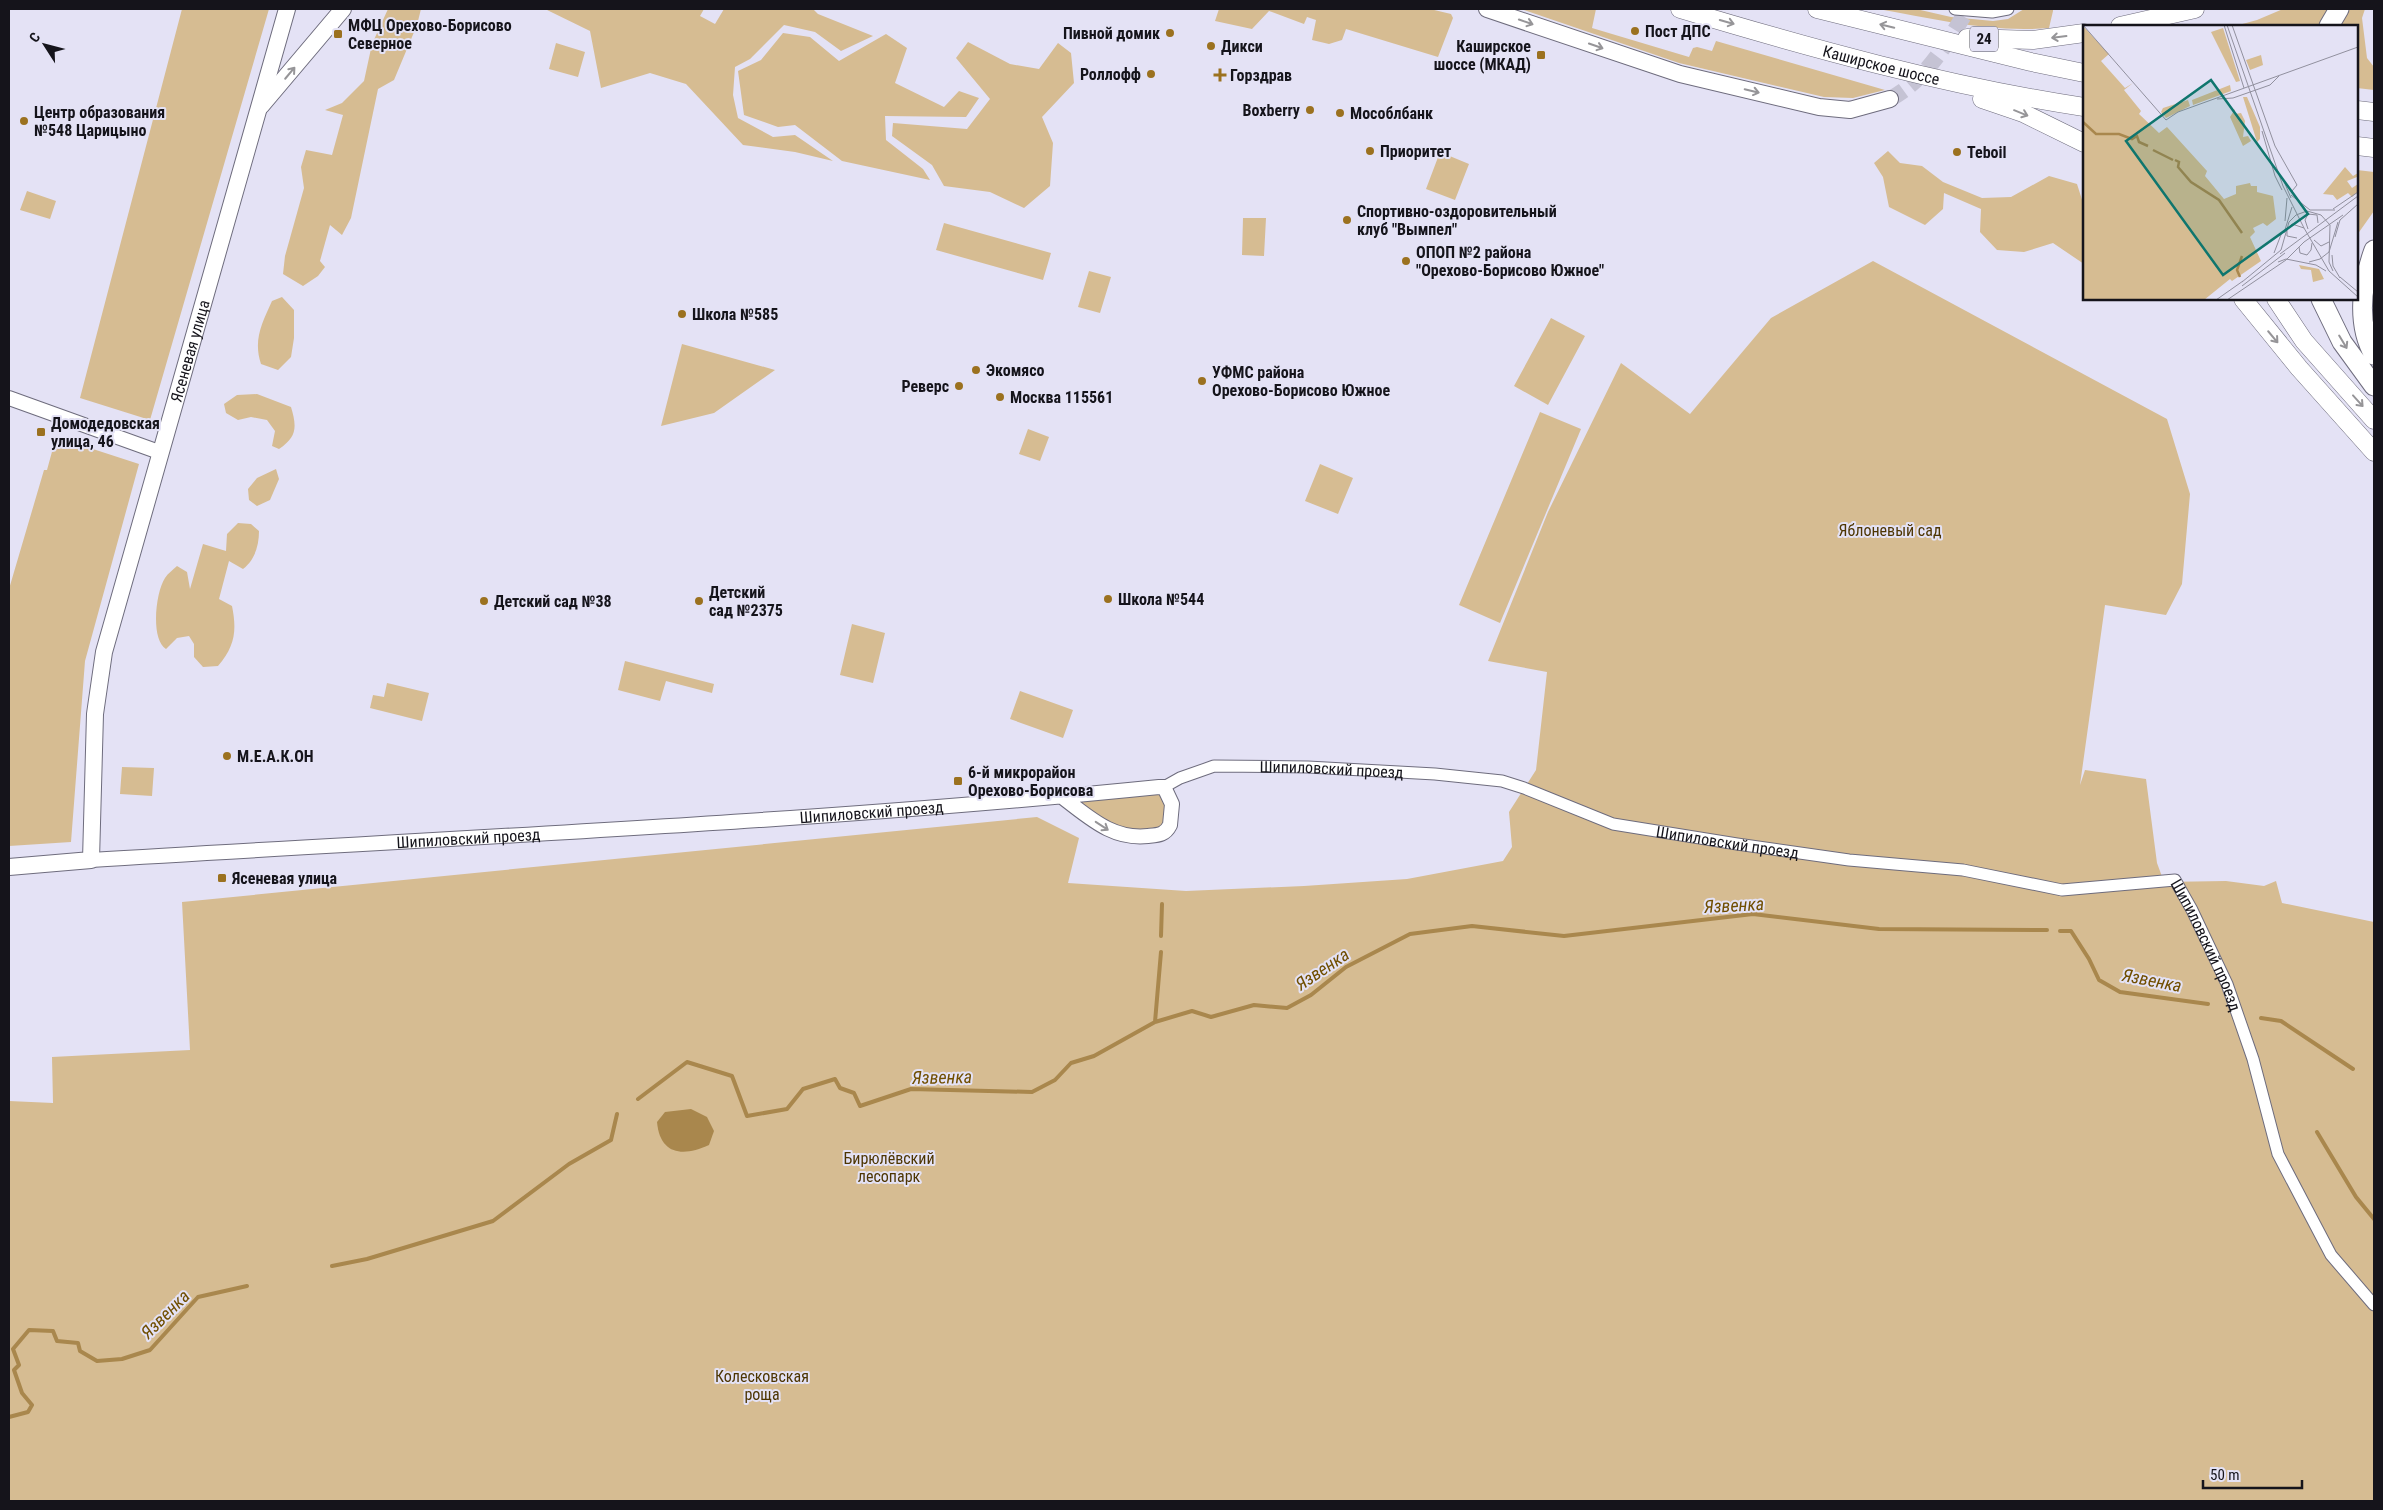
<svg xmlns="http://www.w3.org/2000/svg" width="2383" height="1510" viewBox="0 0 2383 1510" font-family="'Roboto Condensed',sans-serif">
  <rect width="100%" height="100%" fill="#e4e2f5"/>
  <path fill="#d6bc92" d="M 182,9 L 269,9 L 150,420 L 80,398 Z
    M 388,9 L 421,9 L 417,25 L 394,80 L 378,89 L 351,218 L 342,235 L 330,225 L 320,261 L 325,267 L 318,276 L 303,286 L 283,274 L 285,256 L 304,188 L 301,167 L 306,150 L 332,155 L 343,115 L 325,110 L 342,103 L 364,81 L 372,44 Z
    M 545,9 L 704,9 L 700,16 L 715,24 L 724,9 L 813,9 L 818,14 L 873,36 L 841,51 L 815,32 L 784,25 L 750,59 L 735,67 L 733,95 L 738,118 L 773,137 L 795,135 L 833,161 L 795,152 L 743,145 L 686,84 L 650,73 L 601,88 L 590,31 Z
    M 1219,9 L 1430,9 L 1451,14 L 1453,18 L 1438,57 L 1346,29 L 1342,40 L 1329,44 L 1312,40 L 1316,20 L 1307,17 L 1304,24 L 1269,11 L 1252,29 L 1215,21 Z
    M 1521,9 L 1596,9 L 1592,28 L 1689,57 L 1693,48 L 1697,47 L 1712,51 L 1716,41 L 1885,90 L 1853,98 L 1824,97 L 1679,63 Z
    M 1878,9 L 1916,9 L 1951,17 L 1993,21 L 2008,19 L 2024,9 L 2053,9 L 2053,11 L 2049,28 C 1991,33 1935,19 1878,9 Z
    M 2283,9 L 2365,9 L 2362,18 L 2367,58 L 2374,67 L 2374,90 L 2357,88 L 2357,26 L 2235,26 L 2257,20 Z
    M 783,33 L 810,37 L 839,61 L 886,34 L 907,48 L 895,83 L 944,107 L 959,91 L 979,98 L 966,117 L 885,116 L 886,140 L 923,169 L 930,180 L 842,161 L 795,125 L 778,127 L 744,115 L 738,71 L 761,60 Z
    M 968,42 L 1010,64 L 1039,69 L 1058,43 L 1071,53 L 1074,83 L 1042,117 L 1053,143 L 1050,186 L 1024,208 L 990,192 L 944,186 L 932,165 L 892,136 L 893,123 L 967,129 L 990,99 L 956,58 Z
    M 556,43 L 585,52 L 578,77 L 549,69 Z
    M 1888,151 L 1900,163 L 1922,166 L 1943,182 L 1982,198 L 2011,197 L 2049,176 L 2077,184 L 2084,206 L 2084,264 L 2053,243 L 2024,252 L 1997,250 L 1980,232 L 1981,209 L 1944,193 L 1943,209 L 1925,225 L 1889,207 L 1883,177 L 1874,163 Z
    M 1440,152 L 1469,164 L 1455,200 L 1426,189 Z
    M 2357,170 L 2374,172 L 2374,211 L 2357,235 Z
    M 27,191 L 56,201 L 50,219 L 20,210 Z
    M 1243,218 L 1266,218 L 1264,256 L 1242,255 Z
    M 944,223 L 1051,253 L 1043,280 L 936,250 Z
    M 1873,261 L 2167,419 L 2190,494 L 2182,584 L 2166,615 L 2105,605 L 2080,785 L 2085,770 L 2146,779 L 2157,863 L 2164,882 L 2226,881 L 2264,886 L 2276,881 L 2282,903 L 2374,922 L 2374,1501 L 9,1501 L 9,1101 L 53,1103 L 52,1057 L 190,1050 L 182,902 L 1037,817 L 1079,838 L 1068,883 L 1186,891 L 1304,886 L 1407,879 L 1503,861 L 1512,847 L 1509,812 L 1536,770 L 1547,672 L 1488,661 L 1548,512 L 1621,363 L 1690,414 L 1771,318 Z
    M 1089,271 L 1111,277 L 1100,313 L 1078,307 Z
    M 282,297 L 294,310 L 294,338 L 291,357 L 278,370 L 261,364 C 253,340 262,323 272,301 Z
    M 1551,318 L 1585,336 L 1548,405 L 1514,386 Z
    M 682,344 L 775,370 L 714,413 L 661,426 Z
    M 257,394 L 291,407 C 297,427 297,437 279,449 L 272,446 L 275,431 L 267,420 L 251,417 L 238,420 L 226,413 L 224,404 L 237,395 Z
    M 1540,412 L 1581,429 L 1500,623 L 1459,605 Z
    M 1028,429 L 1049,437 L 1040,461 L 1019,454 Z
    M 56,437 L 139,464 L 85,661 L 71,842 L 9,846 L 9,589 L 44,470 L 47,470 Z
    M 1320,464 L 1353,478 L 1338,514 L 1305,501 Z
    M 276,469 L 279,479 L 270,500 L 257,506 L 249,500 L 248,489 L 257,478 Z
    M 238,523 L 251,524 L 259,531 C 259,545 255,560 243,569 L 229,561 L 219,599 L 232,606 C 237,631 235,646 218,666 L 203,667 L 194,657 L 194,644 L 189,636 L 177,638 L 166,649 C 150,639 156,591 165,578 C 168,573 173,570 177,566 L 187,572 L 190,589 L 203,544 L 226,551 L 227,534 Z
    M 852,624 L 885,633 L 873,683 L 840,675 Z
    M 625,661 L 714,684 L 712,693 L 666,681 L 660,701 L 618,690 Z
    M 387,683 L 429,693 L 422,721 L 370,708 L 373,695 L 384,697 Z
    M 1020,691 L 1073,710 L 1063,738 L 1010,719 Z
    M 122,767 L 154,768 L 152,796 L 120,794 Z
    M 1164,787 L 1170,825 L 1135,838 L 1062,797 Z"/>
  <path fill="#a9874d" d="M 691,1109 L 707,1117 L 714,1131 L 709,1145 C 683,1157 660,1155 657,1122 L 665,1112 Z"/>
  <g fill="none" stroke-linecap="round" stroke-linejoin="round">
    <path stroke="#a9874d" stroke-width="4" d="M 2060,931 L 2071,931 L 2089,959 L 2099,980 L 2120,992 L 2208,1004
      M 1161,936 L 1162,904
      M 2261,1018 L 2281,1021 L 2353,1069
      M 1155,1022 L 1161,952
      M 638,1099 L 687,1062 L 732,1076 L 747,1116 L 787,1109 L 803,1089 L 835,1079 L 840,1088 L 854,1093 L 860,1106 L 911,1089 L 1032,1092 L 1055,1080 L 1071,1063 L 1094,1056 L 1155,1022 L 1192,1011 L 1211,1017 L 1254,1005 L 1287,1008 L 1311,995 L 1346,967 L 1410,934 L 1472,926 L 1564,936 L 1753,914 L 1879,929 L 2047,930
      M 2317,1132 L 2356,1197 L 2374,1219
      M 332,1266 L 367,1259 L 493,1221 L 569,1164 L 611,1140 L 617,1114
      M 9,1417 L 28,1412 L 32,1405 L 22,1393 L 14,1370 L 19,1365 L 13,1349 L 29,1330 L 53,1331 L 57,1341 L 78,1343 L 80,1351 L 97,1361 L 122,1359 L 150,1350 L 198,1297 L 247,1286"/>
    <path stroke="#c5c3d4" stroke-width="16" stroke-dasharray="16 8" stroke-linecap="butt" d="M 1890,99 C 1927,79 1946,44 1968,9"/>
    <defs>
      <g id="minor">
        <path d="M 1955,9 L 1992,12 L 2008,9"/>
        <path id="s1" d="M 1164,787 L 1180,778 L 1214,766 L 1308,767 L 1435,774 L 1502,781 L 1524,788 L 1613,824 L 1737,844 L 1849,860 L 1963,870 L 2062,890 L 2175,880 L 2192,910 L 2227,984 L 2253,1059 L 2278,1154 L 2331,1255 L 2374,1305"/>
      </g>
      <g id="tertiary">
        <path d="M 9,398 L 159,452"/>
        <path id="s2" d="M 91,860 C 447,838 803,823 1159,787 L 1164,787 L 1172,804 L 1170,825 C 1165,835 1158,835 1148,836 C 1112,840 1089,817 1062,797"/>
      </g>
      <g id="secondary">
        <path d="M 1487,9 L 1680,74 L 1819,107 L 1850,110 L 1890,99"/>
        <path d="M 261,106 L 343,9"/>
        <path id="s3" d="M 9,867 L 91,860 L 95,714 L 104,652 L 287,9"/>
      </g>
      <g id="primary">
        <path id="s4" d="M 1680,9 C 1813,49 1947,86 2084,107"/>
        <path d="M 1817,9 L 2031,62 L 2084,73"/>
        <path d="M 2120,26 L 2195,9"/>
        <path d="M 1967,38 L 2033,40 L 2084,33"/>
        <path d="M 1982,99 L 2023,113 L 2084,143"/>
        <path d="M 2357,110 L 2374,112"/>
        <path d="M 2357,146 L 2374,148"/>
        <path d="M 2243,299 L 2299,368 L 2374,452"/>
        <path d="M 2276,299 L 2304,341 L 2374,420"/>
      </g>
      <path id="trunk" d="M 2329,26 L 2339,9
        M 2374,250 C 2362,283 2356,323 2374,355
        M 2321,299 L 2342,342 L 2374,386"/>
    </defs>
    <use href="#minor" stroke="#6e6c7d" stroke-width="13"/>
    <use href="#tertiary" stroke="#6e6c7d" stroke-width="16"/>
    <use href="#secondary" stroke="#6e6c7d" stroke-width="18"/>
    <use href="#primary" stroke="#6e6c7d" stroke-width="19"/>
    <use href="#trunk" stroke="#6e6c7d" stroke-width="21"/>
    <use href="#minor" stroke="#fff" stroke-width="11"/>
    <use href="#tertiary" stroke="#fff" stroke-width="14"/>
    <use href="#secondary" stroke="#fff" stroke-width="16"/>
    <use href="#primary" stroke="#fff" stroke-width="18"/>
    <use href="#trunk" stroke="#fff" stroke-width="19"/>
  </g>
  <defs><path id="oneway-shaft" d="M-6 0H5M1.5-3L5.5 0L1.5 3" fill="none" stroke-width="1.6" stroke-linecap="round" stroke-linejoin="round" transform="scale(1.25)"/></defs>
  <g stroke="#969598">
    <use href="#oneway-shaft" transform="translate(1526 22) rotate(19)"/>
    <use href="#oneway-shaft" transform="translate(1727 22) rotate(16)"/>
    <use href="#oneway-shaft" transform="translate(1887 26) rotate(-166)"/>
    <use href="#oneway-shaft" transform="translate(2059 37) rotate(173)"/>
    <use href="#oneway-shaft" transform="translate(1596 46) rotate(19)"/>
    <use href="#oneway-shaft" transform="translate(290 73) rotate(-50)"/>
    <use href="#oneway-shaft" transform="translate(1752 91) rotate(13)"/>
    <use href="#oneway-shaft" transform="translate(2021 113) rotate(22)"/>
    <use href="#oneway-shaft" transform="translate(2273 337) rotate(50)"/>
    <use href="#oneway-shaft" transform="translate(2343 342) rotate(59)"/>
    <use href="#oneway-shaft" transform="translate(2358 401) rotate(48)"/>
    <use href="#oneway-shaft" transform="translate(1102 826) rotate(33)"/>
  </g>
  <g fill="#9b711f" stroke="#e4e2f5" stroke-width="2">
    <circle cx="1635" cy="31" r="5"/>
    <circle cx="1170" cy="33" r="5"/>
    <rect x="333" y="29" width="10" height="10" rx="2.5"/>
    <circle cx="1211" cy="46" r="5"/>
    <rect x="1536" y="50" width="10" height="10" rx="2.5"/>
    <circle cx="1151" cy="74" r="5"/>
    <path d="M1217.5 67.5h5v5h5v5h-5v5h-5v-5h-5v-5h5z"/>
    <circle cx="1310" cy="110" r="5"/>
    <circle cx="1340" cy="113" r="5"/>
    <circle cx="24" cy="121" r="5"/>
    <circle cx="1370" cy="151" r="5"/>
    <circle cx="1957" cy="152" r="5"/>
    <circle cx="1347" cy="220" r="5"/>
    <circle cx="1406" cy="261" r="5"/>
    <circle cx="682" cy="314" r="5"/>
    <circle cx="976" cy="370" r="5"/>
    <circle cx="1202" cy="381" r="5"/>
    <circle cx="959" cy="386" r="5"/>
    <circle cx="1000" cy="397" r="5"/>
    <rect x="36" y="427" width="10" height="10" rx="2.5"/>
    <circle cx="1108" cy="599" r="5"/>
    <circle cx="484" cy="601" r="5"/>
    <circle cx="699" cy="601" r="5"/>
    <circle cx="227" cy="756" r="5"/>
    <rect x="953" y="776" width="10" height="10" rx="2.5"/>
    <rect x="217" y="873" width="10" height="10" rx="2.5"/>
  </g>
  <g text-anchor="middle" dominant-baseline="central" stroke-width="4" stroke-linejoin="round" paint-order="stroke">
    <rect fill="#e4e2f5" stroke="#53525c" stroke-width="1" x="1970" y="26.5" width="28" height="25" rx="4"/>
    <g font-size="15" font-weight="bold" fill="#15141b">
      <text x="1984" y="39">24</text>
    </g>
    <g font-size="16" font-weight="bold" fill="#15141b" stroke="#e4e2f5" text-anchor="start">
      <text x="348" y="25">МФЦ Орехово-Борисово<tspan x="348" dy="18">Северное</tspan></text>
      <text x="1645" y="31">Пост ДПС</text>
      <text x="1160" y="33" text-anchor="end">Пивной домик</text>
      <text x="1221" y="46">Дикси</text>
      <text x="1531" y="46" text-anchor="end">Каширское<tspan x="1531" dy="18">шоссе (МКАД)</tspan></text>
      <text x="1141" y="74" text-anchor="end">Роллофф</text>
      <text x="1230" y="75">Горздрав</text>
      <text x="1300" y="110" text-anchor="end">Boxberry</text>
      <text x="34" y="112">Центр образования<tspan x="34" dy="18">№548 Царицыно</tspan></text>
      <text x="1350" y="113">Мособлбанк</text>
      <text x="1380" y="151">Приоритет</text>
      <text x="1967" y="152">Teboil</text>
      <text x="1357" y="211">Спортивно-оздоровительный<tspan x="1357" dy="18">клуб "Вымпел"</tspan></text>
      <text x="1416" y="252">ОПОП №2 района<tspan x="1416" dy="18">"Орехово-Борисово Южное"</tspan></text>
      <text x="692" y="314">Школа №585</text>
      <text x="986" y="370">Экомясо</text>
      <text x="1212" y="372">УФМС района<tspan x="1212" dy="18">Орехово-Борисово Южное</tspan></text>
      <text x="949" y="386" text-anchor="end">Реверс</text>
      <text x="1010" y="397">Москва 115561</text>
      <text x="51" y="423">Домодедовская<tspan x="51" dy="18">улица, 46</tspan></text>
      <text x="709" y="592">Детский<tspan x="709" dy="18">сад №2375</tspan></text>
      <text x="1118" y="599">Школа №544</text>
      <text x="494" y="601">Детский сад №38</text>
      <text x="237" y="756">М.Е.А.К.ОН</text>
      <text x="968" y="772">6-й микрорайон<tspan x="968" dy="18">Орехово-Борисова</tspan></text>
      <text x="232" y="878">Ясеневая улица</text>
    </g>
    <g font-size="16" fill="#15141b" stroke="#e4e2f5">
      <text stroke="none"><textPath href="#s4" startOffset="209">Каширское шоссе</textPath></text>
      <text stroke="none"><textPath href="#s3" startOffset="604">Ясеневая улица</textPath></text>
      <text stroke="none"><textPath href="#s1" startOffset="172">Шипиловский проезд</textPath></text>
      <text stroke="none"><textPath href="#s2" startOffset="782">Шипиловский проезд</textPath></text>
      <text stroke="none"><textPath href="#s2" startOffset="378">Шипиловский проезд</textPath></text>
      <text stroke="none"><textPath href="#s1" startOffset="578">Шипиловский проезд</textPath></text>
      <text stroke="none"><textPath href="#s1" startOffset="1102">Шипиловский проезд</textPath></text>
    </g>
    <g font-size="16" fill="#4d3502" stroke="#e4e2f5">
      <text x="1890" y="530">Яблоневый сад</text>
      <text x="889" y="1158">Бирюлёвский<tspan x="889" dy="18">лесопарк</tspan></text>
      <text x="762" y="1376">Колесковская<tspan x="762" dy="18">роща</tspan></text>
    </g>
    <g font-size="18" font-style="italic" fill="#704e00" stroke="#e4e2f5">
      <text transform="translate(1734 905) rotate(-3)">Язвенка</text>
      <text transform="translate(1322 969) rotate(-34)">Язвенка</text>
      <text transform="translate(2152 980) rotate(11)">Язвенка</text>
      <text transform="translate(942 1077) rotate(-1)">Язвенка</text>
      <text transform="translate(165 1314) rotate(-45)">Язвенка</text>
    </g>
  </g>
  <g transform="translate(2083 25)">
    <rect width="275" height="275" fill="#e4e2f5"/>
    <path d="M 0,1 L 26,29 L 18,36 L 42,63 L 50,58 L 41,65 L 58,86 L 56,89 L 76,108 L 84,102 L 124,146 L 122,151 L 141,174 L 153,169 L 153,161 L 167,158 L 168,161 L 174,161 L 174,167 L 190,171 L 193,194 L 184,201 L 180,198 L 170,203 L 172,207 L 167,212 L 178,236 L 149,256 L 147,254 L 121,275 L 0,275 ZM 140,3 L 157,56 L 153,57 L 128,7 ZM 178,30 L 180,40 L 167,45 L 163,35 ZM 147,60 L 148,66 L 110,80 L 109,75 ZM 160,72 L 164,72 L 177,102 L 177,114 L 174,117 ZM 105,75 L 107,81 L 83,93 L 78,87 L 80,83 ZM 152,84 L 152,89 L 158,88 L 162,96 L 160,112 L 165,111 L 168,116 L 160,121 L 147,92 ZM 262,142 L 270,151 L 275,148 L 274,152 L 264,156 L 269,163 L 275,159 L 275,167 L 269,172 L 265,168 L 254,175 L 250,170 L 240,169 ZM 216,240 L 236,244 L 241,254 L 230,257 L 228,245 L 218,244 Z" fill="#d6bc92"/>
    <path fill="none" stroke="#a9874d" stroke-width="2.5" d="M 0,97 L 13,109 L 36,109 L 49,114 L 54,111 L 56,117 L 65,121M 70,125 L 90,135M 92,135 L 96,137 L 95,142 L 108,157 L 136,175 L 159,208M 157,252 L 154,245 L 159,231"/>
    <path fill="none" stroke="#91909e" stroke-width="1" d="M 0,0 L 83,95 L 95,87 L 275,22M 141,0 L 161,63M 144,0 L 200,161 L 221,203M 149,0 L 192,121 L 214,160 L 209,166M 134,74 L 150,73 L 187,60 L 196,51M 179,106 L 192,151 L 199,165M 200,154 L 208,173M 208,170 L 227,185 L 252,185M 250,184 L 275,167M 202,196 L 204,173M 225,204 L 222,195 L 225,189 L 234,190 L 235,198M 201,208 L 209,182M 252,212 L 257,195 L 275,179M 214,213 L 204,211 L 204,204 L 209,199 L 221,203 L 246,246 L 275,272M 231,215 L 238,221 L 246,217M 216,222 L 217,228 L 224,230 L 228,225 L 229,218M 191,228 L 199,207M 197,229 L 275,171M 249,230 L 250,241 L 257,253M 195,237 L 203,234 L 233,240 L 243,246M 226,237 L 237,234 L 246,227 L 255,197M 257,252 L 275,267M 159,257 L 198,225 L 206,197 L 213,190 L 224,186 L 238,190 L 247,200 L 246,237 L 250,246M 159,261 L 202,228M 133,275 L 160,256M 144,275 L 203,235 L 221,217 L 260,190"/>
    <path fill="#0f766e" fill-opacity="0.15" stroke="#0f766e" stroke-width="2.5" d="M 128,55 L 225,189 L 140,250 L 43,116 Z"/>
    <rect width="275" height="275" fill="none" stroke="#15141b" stroke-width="2.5"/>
  </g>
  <rect width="2383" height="1510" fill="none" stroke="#15141b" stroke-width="20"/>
  <g transform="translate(45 45) rotate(306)" stroke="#e4e2f5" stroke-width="4" paint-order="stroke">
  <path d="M0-4L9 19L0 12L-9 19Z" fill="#15141b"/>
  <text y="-8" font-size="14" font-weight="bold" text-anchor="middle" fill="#15141b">С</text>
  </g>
  <path d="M2203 1480v8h99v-8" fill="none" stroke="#15141b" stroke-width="2.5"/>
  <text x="2210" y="1480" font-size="15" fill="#15141b" stroke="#e4e2f5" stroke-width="4" paint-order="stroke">50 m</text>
</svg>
